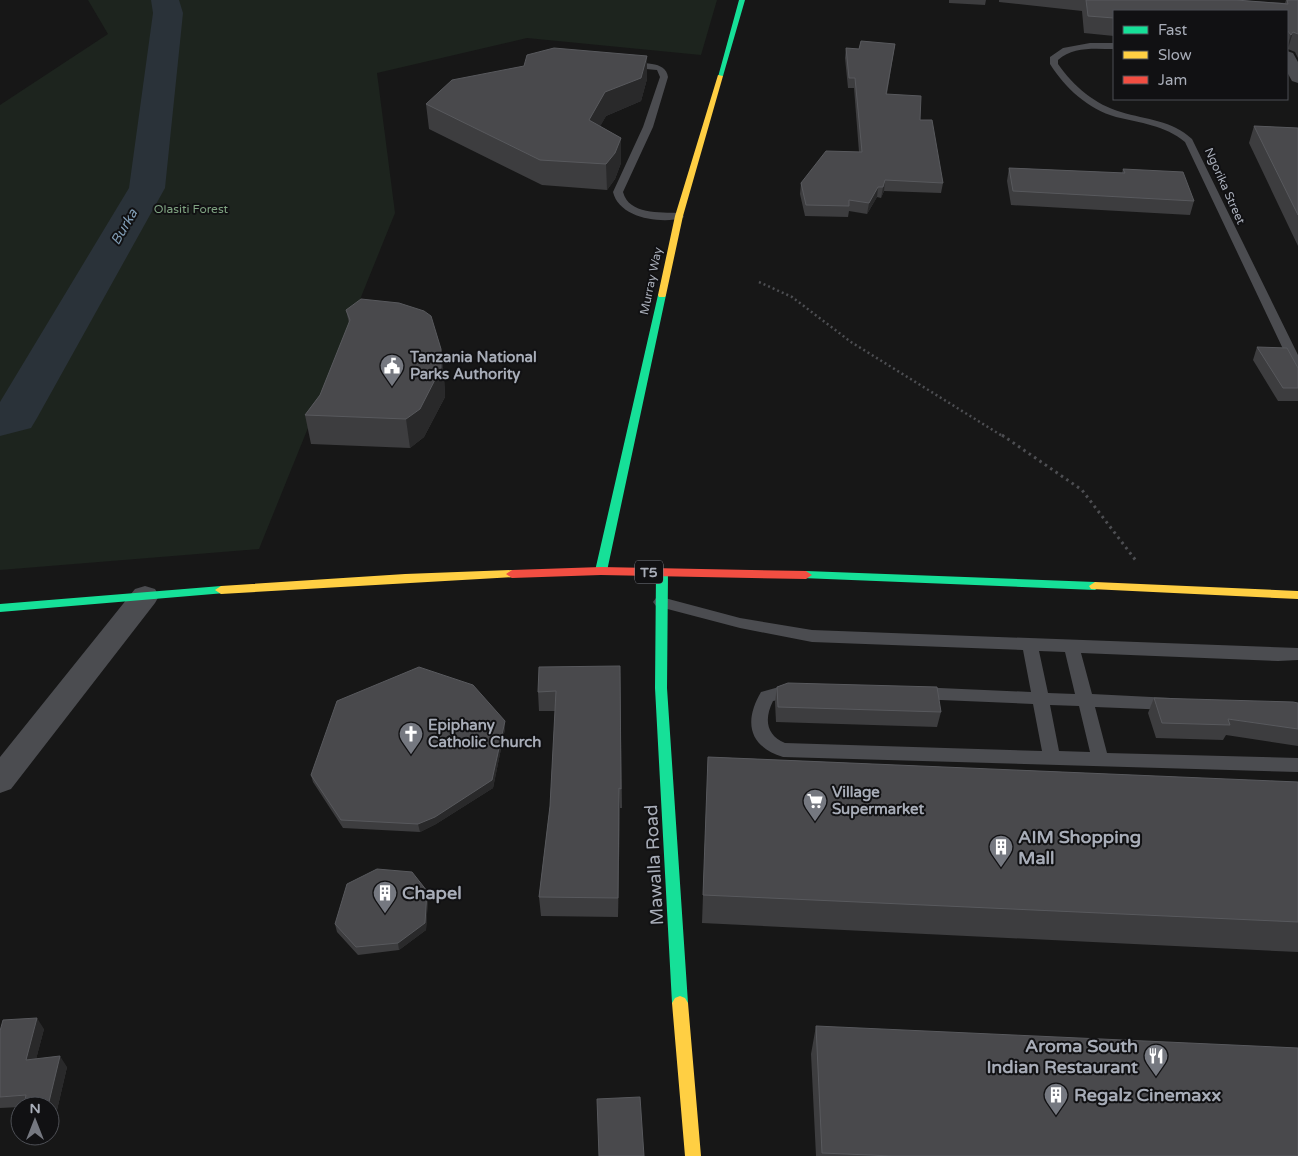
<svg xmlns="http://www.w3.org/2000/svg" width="1298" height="1156" viewBox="0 0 1298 1156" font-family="'Varela Round',sans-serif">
  <rect width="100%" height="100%" fill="#171717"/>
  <path fill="#1d241e" d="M 88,0 L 717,0 L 701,55 L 527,38 L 377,73 L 395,213 L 259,549 L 0,570 L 0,105 L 108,34 Z"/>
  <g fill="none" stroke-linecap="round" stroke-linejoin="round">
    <path fill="#2a3239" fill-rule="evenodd" d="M 151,0 L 179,0 L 183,13 L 165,188 L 37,418 L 31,428 L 0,436 L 0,402 L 129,188 L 153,13 Z"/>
    <path stroke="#4d4e52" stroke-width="2.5" stroke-dasharray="2 3" stroke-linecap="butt" d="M 759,282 L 792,297 L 851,342 L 1004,437"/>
    <path stroke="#4d4e52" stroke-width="3" stroke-dasharray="2.5 4" stroke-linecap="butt" d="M 1002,435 L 1082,490 L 1137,562"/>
    <path fill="#4b4c50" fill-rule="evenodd" d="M 1090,43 L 1114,43 L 1114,49 C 1095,49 1073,46 1058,60 L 1058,64 C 1073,86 1096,105 1121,112 C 1147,120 1172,120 1192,139 L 1298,355 L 1298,372 L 1292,368 L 1185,142 C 1165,125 1140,123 1116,117 C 1088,109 1065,88 1050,64 L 1050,57 L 1063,48 Z
      M 627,62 C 641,64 666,60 668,77 L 653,127 L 623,192 C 629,215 660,212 679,213 L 684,216 L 683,218 C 660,224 619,218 613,192 L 643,127 L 660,77 L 657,70 L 624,67 L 623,65 Z
      M 661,597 L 740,618 L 812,630 L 1298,648 L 1298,660 L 1278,661 L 1081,653 L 1092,694 L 1171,698 L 1177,700 L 1179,704 L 1177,708 L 1171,710 L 1095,707 L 1107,753 L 1298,758 L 1298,772 L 783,757 C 748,746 744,721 761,692 L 786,685 L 803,687 L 805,691 L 803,695 L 773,701 C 764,719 766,735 785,743 L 1042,751 L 1033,704 L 917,699 L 911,697 L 909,693 L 911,689 L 917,687 L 1031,692 L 1023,650 L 812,642 L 740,628 L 656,606 L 653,602 L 656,598 ZM 1039,651 L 1065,652 L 1075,694 L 1048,693 ZM 1050,705 L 1079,706 L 1090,752 L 1059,751 Z"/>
    <path fill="#4b4c50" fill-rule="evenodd" d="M 1287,51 L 1293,53 L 1298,62 L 1298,83 L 1292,81 L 1287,72 Z
      M 145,586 L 155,589 L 159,596 L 155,603 L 11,789 L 0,793 L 0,757 L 135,589 Z"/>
    <path fill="#16e098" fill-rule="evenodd" d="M 739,0 L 745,0 L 723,76 L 718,77 Z
      M 662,292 L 666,295 L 607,571 L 601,575 L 595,571 L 658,295 Z
      M 662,568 L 668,572 L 667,688 L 688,1003 L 685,1008 L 680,1010 L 675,1008 L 672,1003 L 655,688 L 656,572 Z
      M 806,571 L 1095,582 L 1101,586 L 1095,590 L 802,578 L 800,575 Z
      M 221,586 L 227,590 L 225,593 L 0,612 L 0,604 Z"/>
    <path fill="#ffcf43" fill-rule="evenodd" d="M 718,75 L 723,76 L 683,216 L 666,295 L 665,297 L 659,297 L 658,295 L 675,216 Z
      M 512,570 L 516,571 L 518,574 L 516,577 L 221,594 L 215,590 L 221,586 L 405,574 Z
      M 1095,582 L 1298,591 L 1298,599 L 1091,589 L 1089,586 Z
      M 680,996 L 685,998 L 688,1003 L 701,1156 L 685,1156 L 672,1003 L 675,998 Z"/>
    <path fill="#f24e42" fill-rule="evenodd" d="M 601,567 L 806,571 L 812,575 L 806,579 L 601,575 L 512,578 L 506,574 L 512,570 Z"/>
  </g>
  <path fill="#3d3d3f" d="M 949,0 L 986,0 L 985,5 L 949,3 Z
    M 999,0 L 1236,0 L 1285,3 L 1286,0 L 1298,0 L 1298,58 L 1295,52 L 1288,49 L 1287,50 L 1287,11 L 1114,11 L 1114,36 L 1084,33 L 1082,11 L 999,2 Z
    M 895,44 L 887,94 L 920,120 L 943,183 L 941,193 L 884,191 L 881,198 L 877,197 L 867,214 L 849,211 L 848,217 L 805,216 L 800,194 L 801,183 L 859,152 L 854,88 L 848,88 L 845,58 L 846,48 L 859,49 Z
    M 647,79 L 641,101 L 606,116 L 600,126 L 621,138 L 621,163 L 615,179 L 607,190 L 542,185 L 429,129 L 426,104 Z
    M 1254,126 L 1298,128 L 1298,246 L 1249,143 Z
    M 1009,168 L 1122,173 L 1123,169 L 1194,201 L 1190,215 L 1011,205 L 1007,181 Z
    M 346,310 L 441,349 L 444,377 L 445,397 L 424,437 L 410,448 L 311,444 L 305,415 L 320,395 L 349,323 Z
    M 1257,347 L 1298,368 L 1298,401 L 1278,401 L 1253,360 Z
    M 620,666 L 622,808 L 620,808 L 618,917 L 541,916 L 539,897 L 550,806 L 555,711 L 539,711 L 538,692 Z
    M 777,687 L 941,712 L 937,727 L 776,722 L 775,702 Z
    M 1154,698 L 1298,703 L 1298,746 L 1226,735 L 1223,740 L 1156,738 L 1148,713 Z
    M 505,729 L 493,788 L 436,824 L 420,832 L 343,828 L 313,782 L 311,775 Z
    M 708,757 L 1298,782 L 1298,952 L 702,923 Z
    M 427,891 L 428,898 L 426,930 L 399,950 L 358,955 L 337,932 L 335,924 Z
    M 816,1026 L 1298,1156 L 816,1156 L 811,1054 Z
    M 44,1029 L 36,1059 L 67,1067 L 50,1140 L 25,1142 L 21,1136 L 50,1136 L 50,1106 L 20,1106 L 20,1107 L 0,1108 L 0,1031 Z"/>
  <path fill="#29292a" d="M 1293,32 L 1288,49 L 1287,50 L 1287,47 L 1291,35 Z
    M 647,56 L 647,79 L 641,101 L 606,116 L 590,145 L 589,120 L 605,92 Z
    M 621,138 L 621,163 L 615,179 L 607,190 L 606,164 Z
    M 885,180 L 884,191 L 881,198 L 883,187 Z
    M 878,187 L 877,197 L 867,214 L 869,203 Z
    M 441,349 L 444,377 L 445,397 L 424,437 L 410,448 L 406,419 Z
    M 505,721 L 505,729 L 493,788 L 436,824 L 420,832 L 418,824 Z
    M 619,788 L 620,808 L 618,917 L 618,898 Z
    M 427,891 L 428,898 L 426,930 L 399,950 L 398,943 Z
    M 37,1018 L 44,1029 L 33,1071 L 26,1060 Z
    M 60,1056 L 67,1067 L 50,1140 L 47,1136 L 50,1136 L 50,1106 L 48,1106 Z"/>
  <path fill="#49494c" stroke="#58595d" d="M 1086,0 L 1236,0 L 1288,4 L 1287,0 L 1298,0 L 1298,34 L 1293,32 L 1291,35 L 1287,30 L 1287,11 L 1114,11 L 1114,18 L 1088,16 Z
    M 861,41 L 895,44 L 886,94 L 921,96 L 920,120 L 932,120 L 943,183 L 885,180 L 883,187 L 878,187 L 869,203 L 849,200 L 849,206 L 806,205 L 801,183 L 826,151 L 862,152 L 855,78 L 849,78 L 846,48 L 859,49 Z
    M 554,48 L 647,56 L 641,78 L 605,92 L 589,120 L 621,138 L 615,153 L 606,164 L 540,160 L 426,104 L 452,80 L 524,66 L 527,55 Z
    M 1254,126 L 1298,128 L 1298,215 Z
    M 1009,168 L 1125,173 L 1123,169 L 1183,172 L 1194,201 L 1013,191 Z
    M 361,299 L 399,303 L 424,311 L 431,316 L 441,349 L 441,368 L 420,409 L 406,419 L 305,415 L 320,395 L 350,320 L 346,310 Z
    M 1257,347 L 1287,348 L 1298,368 L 1298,388 L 1283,388 Z
    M 620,666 L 621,789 L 619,788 L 618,898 L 539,897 L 550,806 L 556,691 L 538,692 L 539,667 Z
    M 419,667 L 473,685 L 505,721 L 492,780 L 435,817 L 418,824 L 341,820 L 311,775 L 337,701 Z
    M 788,683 L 937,687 L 941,712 L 778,707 L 777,687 Z
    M 1154,698 L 1293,702 L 1298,703 L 1298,729 L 1228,719 L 1230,725 L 1162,723 Z
    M 708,757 L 1298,782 L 1298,922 L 703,895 Z
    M 377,869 L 412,872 L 427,891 L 425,923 L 398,943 L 356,947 L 335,924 L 347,884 Z
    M 37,1018 L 26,1060 L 60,1056 L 48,1106 L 24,1106 L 26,1095 L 0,1097 L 0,1031 L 3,1020 Z
    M 816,1026 L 1298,1048 L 1298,1156 L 893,1156 L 822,1153 Z
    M 640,1097 L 644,1156 L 599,1156 L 597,1099 Z
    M 20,1121 L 20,1131 L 18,1131 Z"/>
  <defs>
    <symbol id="civic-pin" viewBox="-11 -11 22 30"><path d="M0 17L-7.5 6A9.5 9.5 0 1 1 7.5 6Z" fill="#757880" stroke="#111113"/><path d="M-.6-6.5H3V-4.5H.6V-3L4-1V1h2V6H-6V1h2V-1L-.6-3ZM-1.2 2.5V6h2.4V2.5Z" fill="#fff"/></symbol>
    <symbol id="church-pin" viewBox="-11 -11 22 30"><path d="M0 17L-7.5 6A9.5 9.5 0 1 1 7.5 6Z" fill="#757880" stroke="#111113"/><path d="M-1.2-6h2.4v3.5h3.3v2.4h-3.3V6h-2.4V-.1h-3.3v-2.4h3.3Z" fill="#fff"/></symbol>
    <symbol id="supermarket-pin" viewBox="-11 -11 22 30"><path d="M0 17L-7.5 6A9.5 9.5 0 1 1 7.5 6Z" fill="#757880" stroke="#111113"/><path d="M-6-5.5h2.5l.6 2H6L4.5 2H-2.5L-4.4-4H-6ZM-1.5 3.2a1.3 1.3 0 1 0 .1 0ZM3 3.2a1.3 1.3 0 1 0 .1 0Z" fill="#fff"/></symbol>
    <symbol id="building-pin" viewBox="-11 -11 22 30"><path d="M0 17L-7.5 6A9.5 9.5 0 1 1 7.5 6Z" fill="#757880" stroke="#111113"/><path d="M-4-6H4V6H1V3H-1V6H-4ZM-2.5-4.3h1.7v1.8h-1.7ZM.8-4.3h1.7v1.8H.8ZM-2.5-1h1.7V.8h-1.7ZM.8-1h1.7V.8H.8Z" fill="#fff"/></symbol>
    <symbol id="restaurant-pin" viewBox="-11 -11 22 30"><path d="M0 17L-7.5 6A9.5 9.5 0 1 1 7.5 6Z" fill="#757880" stroke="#111113"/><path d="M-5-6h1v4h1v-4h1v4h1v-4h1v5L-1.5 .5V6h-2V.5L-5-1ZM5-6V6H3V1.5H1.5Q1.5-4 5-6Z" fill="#fff"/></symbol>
  </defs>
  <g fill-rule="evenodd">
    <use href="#civic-pin" x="378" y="352" width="28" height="38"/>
    <use href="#church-pin" x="397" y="720" width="28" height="38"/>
    <use href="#supermarket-pin" x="801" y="787" width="28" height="38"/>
    <use href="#building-pin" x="987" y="833" width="28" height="38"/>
    <use href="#building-pin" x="371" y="879" width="28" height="38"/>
    <use href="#restaurant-pin" x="1142" y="1042" width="28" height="38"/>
    <use href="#building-pin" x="1042" y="1081" width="28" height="38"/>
  </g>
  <g text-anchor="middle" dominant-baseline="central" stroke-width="4" stroke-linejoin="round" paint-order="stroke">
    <g font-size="12" fill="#a8adb8" stroke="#111113">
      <text transform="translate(1225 186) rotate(66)">Ngorika Street</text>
      <text transform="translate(651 281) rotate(-78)">Murray Way</text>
    </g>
    <g font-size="12" fill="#7fa381" stroke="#111113">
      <text x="191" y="209">Olasiti Forest</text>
    </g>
    <g font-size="14" font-style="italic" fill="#7f9bb3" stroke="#111113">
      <text transform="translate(124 227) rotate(-60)">Burka</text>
    </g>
    <rect fill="#111113" stroke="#7b7e86" stroke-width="1" x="635" y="560.5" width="28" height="23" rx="4"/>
    <g font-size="14" font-weight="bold" fill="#a8adb8">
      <text x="649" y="572">T5</text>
    </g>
    <g font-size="15" font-weight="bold" fill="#a8adb8" stroke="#111113" text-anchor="start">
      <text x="410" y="357">Tanzania National<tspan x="410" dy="17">Parks Authority</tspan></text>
      <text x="428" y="725">Epiphany<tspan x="428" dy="17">Catholic Church</tspan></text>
      <text x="832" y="792">Village<tspan x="832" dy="17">Supermarket</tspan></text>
    </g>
    <g font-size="18" font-weight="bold" fill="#a8adb8" stroke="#111113" text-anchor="start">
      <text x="1018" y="837">AIM Shopping<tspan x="1018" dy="21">Mall</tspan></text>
      <text x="402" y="893">Chapel</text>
      <text x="1138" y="1046" text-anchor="end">Aroma South<tspan x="1138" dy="21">Indian Restaurant</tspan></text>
      <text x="1074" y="1095">Regalz Cinemaxx</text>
    </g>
    <g font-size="18" fill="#a8adb8" stroke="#111113">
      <text transform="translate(654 865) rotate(-93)">Mawalla Road</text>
    </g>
  </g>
  <rect x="1113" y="10" width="175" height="90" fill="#111113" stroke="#4d4f55"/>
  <rect x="1123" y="26" width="25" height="8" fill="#16e098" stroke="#4d4f55"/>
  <text x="1158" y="35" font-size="15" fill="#a8adb8">Fast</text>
  <rect x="1123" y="51" width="25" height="8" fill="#ffcf43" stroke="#4d4f55"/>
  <text x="1158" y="60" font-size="15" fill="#a8adb8">Slow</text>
  <rect x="1123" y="76" width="25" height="8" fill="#f24e42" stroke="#4d4f55"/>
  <text x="1158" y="85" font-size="15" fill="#a8adb8">Jam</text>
  <g transform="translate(35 1121)"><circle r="24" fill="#111113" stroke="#4d4f55"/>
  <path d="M0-4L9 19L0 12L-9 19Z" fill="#757880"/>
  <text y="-8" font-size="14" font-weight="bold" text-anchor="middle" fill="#a8adb8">N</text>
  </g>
</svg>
